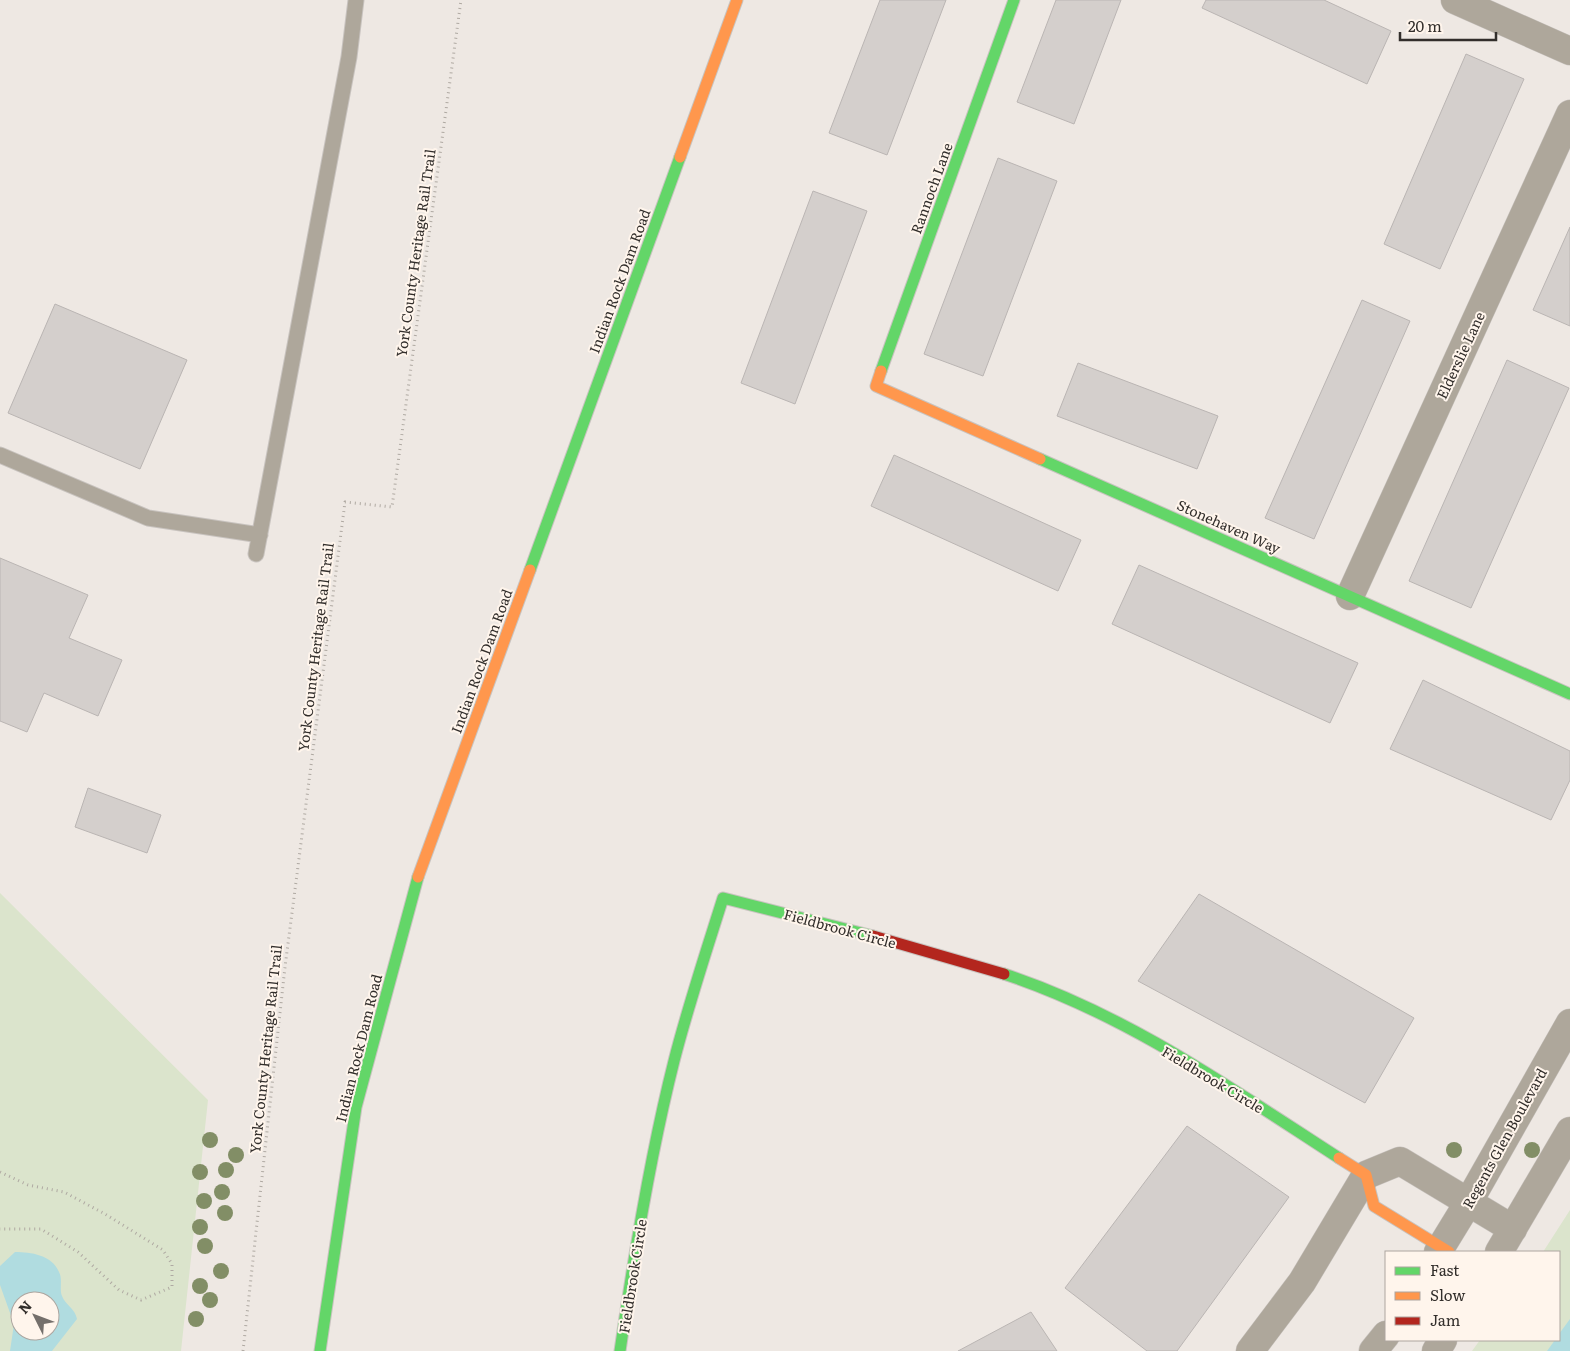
<svg xmlns="http://www.w3.org/2000/svg" width="1570" height="1351" viewBox="0 0 1570 1351" font-family="Literata,serif">
  <rect width="100%" height="100%" fill="#eee8e3"/>
  <path fill="#dbe4cc" fill-rule="evenodd" d="M 0,893 L 208,1100 L 181,1351 L 0,1351 ZM 20,1301 L 50,1301 L 50,1331 L 20,1331 Z
    M 1570,1210 L 1570,1351 L 1472,1351 L 1480,1340 L 1559,1340 L 1559,1252 L 1543,1252 Z"/>
  <path fill="#b0dce0" fill-rule="evenodd" d="M 15,1252 C 31,1252 52,1255 59,1272 C 63,1279 59,1289 62,1296 C 65,1305 75,1308 77,1319 L 52,1351 L 10,1351 L 14,1324 L 0,1285 L 0,1266 ZM 20,1301 L 50,1301 L 50,1331 L 20,1331 Z
    M 1570,1319 L 1570,1351 L 1547,1351 L 1555,1340 L 1559,1340 L 1559,1334 Z"/>
  <path fill="#d4cfcc" stroke="#bab5b3" d="M 880,0 L 946,0 L 887,155 L 829,133 Z
    M 1056,0 L 1121,0 L 1074,124 L 1017,102 Z
    M 1206,0 L 1324,0 L 1391,31 L 1367,84 L 1202,8 Z
    M 1466,54 L 1524,79 L 1440,269 L 1384,244 Z
    M 998,158 L 1057,181 L 983,376 L 924,354 Z
    M 813,191 L 867,211 L 795,404 L 741,383 Z
    M 1570,227 L 1570,326 L 1533,310 Z
    M 1362,300 L 1410,321 L 1314,539 L 1265,518 Z
    M 55,304 L 187,360 L 140,469 L 8,413 Z
    M 1507,360 L 1569,388 L 1471,608 L 1409,581 Z
    M 1078,363 L 1218,416 L 1197,469 L 1057,416 Z
    M 894,455 L 1081,540 L 1058,591 L 871,506 Z
    M 0,558 L 88,595 L 69,638 L 122,660 L 98,716 L 44,693 L 27,732 L 0,721 Z
    M 1139,565 L 1358,663 L 1330,723 L 1112,624 Z
    M 1423,680 L 1570,751 L 1570,780 L 1551,820 L 1390,749 Z
    M 88,788 L 161,815 L 147,853 L 75,827 Z
    M 1199,894 L 1414,1018 L 1365,1103 L 1138,981 Z
    M 1187,1126 L 1289,1197 L 1177,1351 L 1147,1351 L 1065,1288 Z
    M 1031,1312 L 1057,1351 L 958,1351 Z"/>
  <g fill="none" stroke-linecap="round" stroke-linejoin="round">
    <defs>
      <path id="lane" d="M 0,455 L 148,518 L 260,535
        M 256,554 L 349,57 L 356,0"/>
      <path id="street" d="M 1455,0 L 1570,51
        M 1350,596 L 1570,114
        M 1438,1252 L 1468,1203 L 1570,1023
        M 1499,1252 L 1570,1131
        M 1250,1351 L 1302,1282 L 1366,1175 L 1400,1161 L 1513,1229
        M 1373,1351 L 1386,1335
        M 1436,1351 L 1443,1340"/>
      <path id="fast" d="M 881,371 L 1014,0
        M 1040,459 L 1570,694
        M 530,570 L 680,157
        M 1004,974 C 1126,1014 1232,1089 1339,1158
        M 320,1351 L 356,1107 L 418,877
        M 620,1351 C 634,1254 650,1156 674,1061 C 688,1006 706,952 723,898 L 873,936"/>
      <path id="slow" d="M 680,157 L 737,0
        M 881,371 L 876,386 L 1040,459
        M 418,877 L 530,570
        M 1339,1158 L 1366,1175 L 1374,1206 L 1449,1252"/>
      <path id="jam" d="M 873,936 L 1004,974"/>
    </defs>
    <use href="#lane" stroke="#c8c3bf" stroke-width="17"/>
    <use href="#street" stroke="#c8c3bf" stroke-width="29"/>
    <use href="#fast" stroke="#c8c3bf" stroke-width="13"/>
    <use href="#slow" stroke="#c8c3bf" stroke-width="13"/>
    <use href="#jam" stroke="#c8c3bf" stroke-width="13"/>
    <path stroke="#afa9a2" stroke-width="3" stroke-dasharray="1 4" stroke-linecap="butt" d="M 0,1172 L 28,1185 L 64,1192 L 105,1214 L 163,1250 L 172,1264 L 172,1287 L 141,1300 L 119,1290 L 78,1252 L 41,1229 L 0,1229
      M 243,1351 L 285,967 L 345,502 L 392,507 L 461,0"/>
    <use href="#lane" stroke="#aea79b" stroke-width="15"/>
    <use href="#street" stroke="#aea79b" stroke-width="28"/>
    <use href="#fast" stroke="#63d668" stroke-width="11"/>
    <use href="#slow" stroke="#ff974d" stroke-width="11"/>
    <use href="#jam" stroke="#b3261e" stroke-width="11"/>
  </g>
  <g fill="#828e66">
    <circle cx="210" cy="1140" r="8"/>
    <circle cx="1454" cy="1150" r="8"/>
    <circle cx="1532" cy="1150" r="8"/>
    <circle cx="236" cy="1155" r="8"/>
    <circle cx="226" cy="1170" r="8"/>
    <circle cx="200" cy="1172" r="8"/>
    <circle cx="222" cy="1192" r="8"/>
    <circle cx="204" cy="1201" r="8"/>
    <circle cx="225" cy="1213" r="8"/>
    <circle cx="200" cy="1227" r="8"/>
    <circle cx="205" cy="1246" r="8"/>
    <circle cx="221" cy="1271" r="8"/>
    <circle cx="200" cy="1286" r="8"/>
    <circle cx="210" cy="1300" r="8"/>
    <circle cx="196" cy="1319" r="8"/>
  </g>
  <g text-anchor="middle" dominant-baseline="central" stroke-width="4" stroke-linejoin="round" paint-order="stroke">
    <g font-size="14" fill="#322e2b" stroke="#fff5ec">
      <text transform="translate(931 188) rotate(-70)">Rannoch Lane</text>
      <text transform="translate(415 253) rotate(-82)">York County Heritage Rail Trail</text>
      <text transform="translate(619 281) rotate(-70)">Indian Rock Dam Road</text>
      <text transform="translate(1460 355) rotate(-65)">Elderslie Lane</text>
      <text transform="translate(1229 526) rotate(24)">Stonehaven Way</text>
      <text transform="translate(315 647) rotate(-83)">York County Heritage Rail Trail</text>
      <text transform="translate(481 661) rotate(-70)">Indian Rock Dam Road</text>
      <text transform="translate(840 928) rotate(15)">Fieldbrook Circle</text>
      <text transform="translate(358 1048) rotate(-76)">Indian Rock Dam Road</text>
      <text transform="translate(265 1049) rotate(-84)">York County Heritage Rail Trail</text>
      <text transform="translate(1213 1079) rotate(31)">Fieldbrook Circle</text>
      <text transform="translate(1504 1138) rotate(-61)">Regents Glen Boulevard</text>
      <text transform="translate(632 1276) rotate(-81)">Fieldbrook Circle</text>
    </g>
  </g>
  <rect x="1385" y="1251" width="175" height="90" fill="#fff5ec" stroke="#ada59f"/>
  <rect x="1395" y="1267" width="25" height="8" fill="#63d668" stroke="#ada59f"/>
  <text x="1430" y="1276" font-size="15" fill="#322e2b">Fast</text>
  <rect x="1395" y="1292" width="25" height="8" fill="#ff974d" stroke="#ada59f"/>
  <text x="1430" y="1301" font-size="15" fill="#322e2b">Slow</text>
  <rect x="1395" y="1317" width="25" height="8" fill="#b3261e" stroke="#ada59f"/>
  <text x="1430" y="1326" font-size="15" fill="#322e2b">Jam</text>
  <g transform="translate(35 1316) rotate(312)"><circle r="24" fill="#fff5ec" stroke="#ada59f"/>
  <path d="M0-4L9 19L0 12L-9 19Z" fill="#746f6b"/>
  <text y="-8" font-size="14" font-weight="bold" text-anchor="middle" fill="#322e2b">N</text>
  </g>
  <path d="M1400 32v8h96v-8" fill="none" stroke="#322e2b" stroke-width="2.5"/>
  <text x="1408" y="32" font-size="15" fill="#322e2b" stroke="#fff5ec" stroke-width="4" paint-order="stroke">20 m</text>
</svg>
